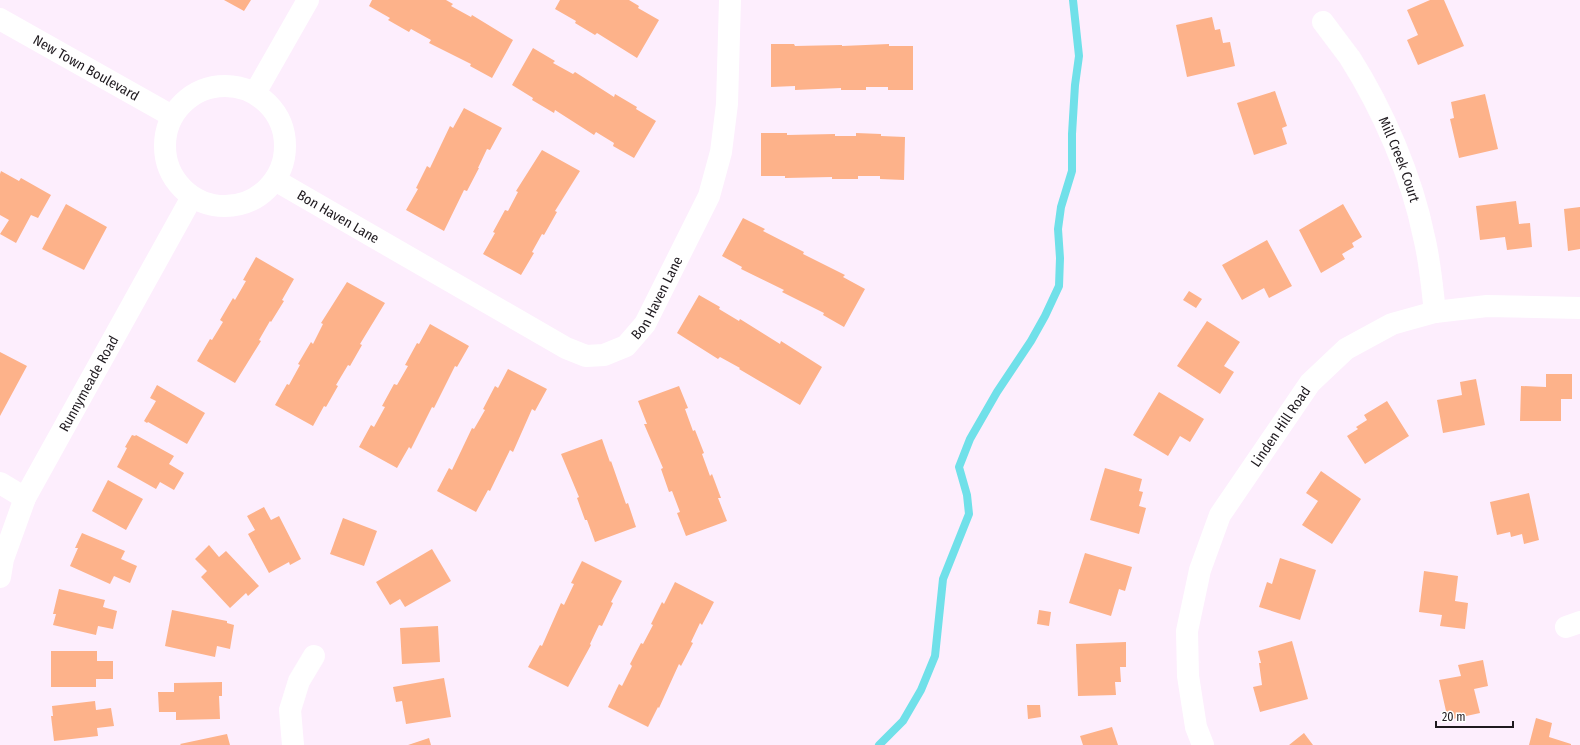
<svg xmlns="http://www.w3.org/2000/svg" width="1580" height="745" viewBox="0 0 1580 745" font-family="'Fira Sans Condensed',sans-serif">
  <rect width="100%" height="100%" fill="#fdeefd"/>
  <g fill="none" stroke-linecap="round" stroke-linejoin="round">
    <path stroke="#70e0e9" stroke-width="8" d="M 879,745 L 903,721 L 921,690 L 935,656 L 943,579 L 969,514 L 967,495 L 959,467 L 970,439 L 997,392 L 1031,341 L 1045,316 L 1059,286 L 1060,258 L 1058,229 L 1061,207 L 1072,171 L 1072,134 L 1075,85 L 1079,56 L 1073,0"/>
  </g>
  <path fill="#fdb28a" d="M 224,0 L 251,0 L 244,11 Z
    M 372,0 L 446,0 L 453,4 L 451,6 L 471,17 L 472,15 L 513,40 L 492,78 L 470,66 L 471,64 L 429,43 L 431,40 L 411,29 L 409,32 L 388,20 L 390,18 L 369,6 Z
    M 560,0 L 629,0 L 639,6 L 638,8 L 659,20 L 637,58 L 597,33 L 595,35 L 575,23 L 576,21 L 555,9 Z
    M 1430,0 L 1444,0 L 1464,46 L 1418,65 L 1407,40 L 1418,35 L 1407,10 Z
    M 1212,17 L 1215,30 L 1220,29 L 1223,43 L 1230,42 L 1235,66 L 1187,77 L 1176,25 Z
    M 771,44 L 794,44 L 795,46 L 842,45 L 842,46 L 889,44 L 889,46 L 913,46 L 913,90 L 888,90 L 888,87 L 866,87 L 866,90 L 841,90 L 841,88 L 795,90 L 795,86 L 771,87 Z
    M 533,48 L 555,61 L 553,63 L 573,74 L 575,72 L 614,97 L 615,94 L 637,107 L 636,109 L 656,121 L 634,158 L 613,146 L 614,143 L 596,132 L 594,135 L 555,110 L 554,113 L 532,100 L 533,98 L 512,85 Z
    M 1275,91 L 1287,126 L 1282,128 L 1287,144 L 1254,155 L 1237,103 Z
    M 1485,94 L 1498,149 L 1459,158 L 1450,119 L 1454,118 L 1451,102 Z
    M 464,108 L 502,128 L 490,150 L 487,149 L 478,168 L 479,168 L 467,191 L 464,190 L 444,231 L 406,210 L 418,189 L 416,188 L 427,166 L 430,168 L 450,126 L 453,128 Z
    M 761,133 L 787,133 L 787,135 L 835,134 L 835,136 L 856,136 L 856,133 L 881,134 L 881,136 L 905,137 L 904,180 L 880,179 L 880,176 L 858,176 L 858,179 L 832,179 L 832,177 L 785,178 L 785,176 L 761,176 Z
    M 542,150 L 580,171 L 555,211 L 557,212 L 544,235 L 542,234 L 532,252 L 534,253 L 521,275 L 483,254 L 495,233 L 493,232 L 505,210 L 508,211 L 518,192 L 516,191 Z
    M 1,171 L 19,181 L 21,178 L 51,195 L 38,218 L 31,215 L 16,243 L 0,234 L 9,220 L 0,215 L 0,174 Z
    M 1516,201 L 1519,224 L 1530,223 L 1532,247 L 1507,250 L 1505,237 L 1480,240 L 1476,206 Z
    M 66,204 L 107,227 L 84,270 L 42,249 Z
    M 1343,204 L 1362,237 L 1352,243 L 1354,247 L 1342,254 L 1345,259 L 1321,273 L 1299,230 Z
    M 1580,207 L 1580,249 L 1568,251 L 1564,209 Z
    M 743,218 L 765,229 L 763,231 L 804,252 L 803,254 L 845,275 L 843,277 L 865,289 L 844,327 L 823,315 L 824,313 L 782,292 L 784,290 L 741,269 L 742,267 L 722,256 Z
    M 1267,240 L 1292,286 L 1269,298 L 1264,288 L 1242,300 L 1222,265 Z
    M 256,257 L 294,279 L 282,300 L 284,301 L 271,322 L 270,321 L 259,340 L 261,341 L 235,383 L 197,361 L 210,339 L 212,340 L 223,322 L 220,320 L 233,298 L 235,300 L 246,281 L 243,280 Z
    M 347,282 L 385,303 L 360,344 L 362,345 L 350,366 L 348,365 L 336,385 L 338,386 L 326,407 L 324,406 L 313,426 L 275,405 L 287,384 L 289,385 L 300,365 L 298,364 L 311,342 L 313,344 L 323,324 L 321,323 Z
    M 1189,291 L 1202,299 L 1196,308 L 1183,300 Z
    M 699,295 L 720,307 L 719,309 L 739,321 L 740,319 L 780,344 L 781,341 L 822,367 L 800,405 L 739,369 L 740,368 L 720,357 L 718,359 L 677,333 Z
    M 1207,321 L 1240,342 L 1224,366 L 1234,372 L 1220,394 L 1177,366 Z
    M 430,324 L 469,346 L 457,367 L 455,366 L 434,408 L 432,407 L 411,449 L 409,447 L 397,468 L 359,447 L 371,425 L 374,427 L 385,407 L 382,406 L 394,384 L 397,385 L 408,366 L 405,365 L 417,343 L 419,344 Z
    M 0,352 L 27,366 L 0,416 Z
    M 508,369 L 547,389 L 535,411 L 532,409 L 513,452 L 510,450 L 490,491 L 488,490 L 476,512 L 437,491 L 449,468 L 452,470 L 472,428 L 474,429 L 485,410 L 483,409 L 495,386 L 498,388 Z
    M 1546,374 L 1572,374 L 1572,399 L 1561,399 L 1561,421 L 1520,421 L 1521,386 L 1546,387 Z
    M 1476,379 L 1485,425 L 1443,433 L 1437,400 L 1462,395 L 1460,382 Z
    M 157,385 L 205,413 L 187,444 L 148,422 L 147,423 L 144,421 L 156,401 L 150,398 Z
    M 679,386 L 688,408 L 685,409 L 693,431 L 695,430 L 704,453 L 702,454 L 710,476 L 712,474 L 721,498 L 718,498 L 727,521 L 686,536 L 677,513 L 680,512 L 672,491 L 669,492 L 661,469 L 663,468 L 644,424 L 647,424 L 638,401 Z
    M 1159,392 L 1204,419 L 1190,442 L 1180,436 L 1168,456 L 1133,435 Z
    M 1387,401 L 1409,436 L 1365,464 L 1347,436 L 1358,429 L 1356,427 L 1367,420 L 1364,415 Z
    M 132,435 L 135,436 L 136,435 L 174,456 L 169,464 L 184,473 L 174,490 L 160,482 L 156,489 L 117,467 L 127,448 L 125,447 Z
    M 602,439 L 610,462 L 611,461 L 626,504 L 628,503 L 636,527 L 595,542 L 587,520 L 585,520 L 577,498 L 579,497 L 561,454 Z
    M 1105,468 L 1142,479 L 1139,491 L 1143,492 L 1139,506 L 1146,508 L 1139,534 L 1090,520 Z
    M 1321,471 L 1361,499 L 1332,544 L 1302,525 L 1318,501 L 1306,493 Z
    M 108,480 L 143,499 L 126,530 L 92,511 Z
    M 1529,493 L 1539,540 L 1524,544 L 1522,534 L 1511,537 L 1510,532 L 1497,535 L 1490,502 Z
    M 264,507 L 271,520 L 279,516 L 301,559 L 290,565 L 289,562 L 269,573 L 248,534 L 255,530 L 247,516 Z
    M 343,518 L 377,531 L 364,566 L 330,554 Z
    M 82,533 L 125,551 L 121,559 L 137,566 L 130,583 L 114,576 L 110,584 L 70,566 L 78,548 L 75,548 Z
    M 209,545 L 219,557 L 226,551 L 259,586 L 248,596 L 246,593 L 230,608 L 201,577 L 207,571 L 195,559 Z
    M 432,549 L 451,581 L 405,607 L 400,599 L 390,605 L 376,582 Z
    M 1085,553 L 1132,567 L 1125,591 L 1119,589 L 1111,616 L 1069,603 Z
    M 1280,558 L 1316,570 L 1300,620 L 1259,607 L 1267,582 L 1272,584 Z
    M 582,561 L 622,581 L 611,602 L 613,603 L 602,626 L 599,625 L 590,644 L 591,645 L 568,687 L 528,667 L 540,645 L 542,646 L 561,603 L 564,605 L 574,584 L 571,583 Z
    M 1424,571 L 1458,576 L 1455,601 L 1468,603 L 1465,629 L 1440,626 L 1442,615 L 1419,612 Z
    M 675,582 L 714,602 L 702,625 L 700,623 L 691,642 L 693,643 L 681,666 L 679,664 L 659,708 L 658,707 L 648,727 L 608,707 L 619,684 L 622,686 L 632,666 L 630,664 L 641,643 L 643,644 L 653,625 L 651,624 L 662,602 L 664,604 Z
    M 59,589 L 105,600 L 103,607 L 117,611 L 113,629 L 98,626 L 96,635 L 53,625 L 56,614 L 53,614 Z
    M 172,610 L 227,621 L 227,623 L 234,625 L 230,649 L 217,646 L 215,657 L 165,646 Z
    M 1039,610 L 1051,612 L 1049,626 L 1037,624 Z
    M 438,626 L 440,662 L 402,664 L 400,628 Z
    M 1292,641 L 1308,699 L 1260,712 L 1253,687 L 1262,685 L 1259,663 L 1261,663 L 1258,651 Z
    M 1126,642 L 1126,667 L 1120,667 L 1121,682 L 1115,682 L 1116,695 L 1078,696 L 1076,644 Z
    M 51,651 L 97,651 L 97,661 L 113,661 L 113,679 L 96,679 L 96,687 L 51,687 Z
    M 1483,660 L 1488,686 L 1474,689 L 1480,713 L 1448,720 L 1439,680 L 1461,676 L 1458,665 Z
    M 444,678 L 451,717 L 406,724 L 402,701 L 396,702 L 393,687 Z
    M 222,682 L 222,696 L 219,696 L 220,719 L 176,720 L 176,712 L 159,712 L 158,692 L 174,692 L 174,683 Z
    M 95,701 L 96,710 L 111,708 L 114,726 L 97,728 L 98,736 L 54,741 L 51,716 L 53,716 L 52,706 Z
    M 1027,705 L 1040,705 L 1041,717 L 1028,719 Z
    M 1536,718 L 1552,723 L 1549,737 L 1571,744 L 1571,745 L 1529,745 Z
    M 1112,727 L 1118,745 L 1083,745 L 1080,736 Z
    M 1304,733 L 1313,745 L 1289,745 Z
    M 227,734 L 230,745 L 181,745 L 180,744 Z
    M 429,738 L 431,745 L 408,745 Z"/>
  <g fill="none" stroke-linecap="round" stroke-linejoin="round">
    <g stroke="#fff" stroke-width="22">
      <path id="s1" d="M 0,19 L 172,116"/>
      <path id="s2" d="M 1323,22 C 1332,34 1341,46 1350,58 C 1383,110 1412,177 1424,237 C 1430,261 1432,287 1435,312"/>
      <circle cx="225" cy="146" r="60"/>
      <path d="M 255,93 L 308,0"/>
      <path id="s3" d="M 275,180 L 566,348 L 586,356 L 604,355 L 626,346 L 645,324 L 709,196 L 721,152 L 727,104 L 730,0"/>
      <path d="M 0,483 L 25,498"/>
      <path id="s4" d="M 0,577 L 3,559 L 25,498 L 192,197"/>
      <path d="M 1566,627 L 1580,622"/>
      <path d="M 293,745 L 290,710 L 299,681 L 314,656"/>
      <path id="s5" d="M 1203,745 L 1196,727 L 1188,676 L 1187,631 L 1200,570 L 1220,515 L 1310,383 L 1346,349 L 1392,324 L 1435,312 L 1487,306 L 1580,308"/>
    </g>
  </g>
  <g text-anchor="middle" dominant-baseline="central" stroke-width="3" stroke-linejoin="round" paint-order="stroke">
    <g font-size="14" fill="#1e191e" stroke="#fff">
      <text stroke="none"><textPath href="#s1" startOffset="99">New Town Boulevard</textPath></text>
      <text stroke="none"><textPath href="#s2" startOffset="158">Mill Creek Court</textPath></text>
      <text stroke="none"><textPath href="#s3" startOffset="73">Bon Haven Lane</textPath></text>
      <text stroke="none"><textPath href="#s3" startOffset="457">Bon Haven Lane</textPath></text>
      <text stroke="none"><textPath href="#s4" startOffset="214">Runnymeade Road</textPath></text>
      <text stroke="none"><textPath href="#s5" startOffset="344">Linden Hill Road</textPath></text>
    </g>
  </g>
  <path d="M1436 721v6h77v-6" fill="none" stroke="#1e191e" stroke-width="2"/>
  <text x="1442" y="721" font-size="12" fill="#1e191e" stroke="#ffffff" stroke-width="3" paint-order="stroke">20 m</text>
</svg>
